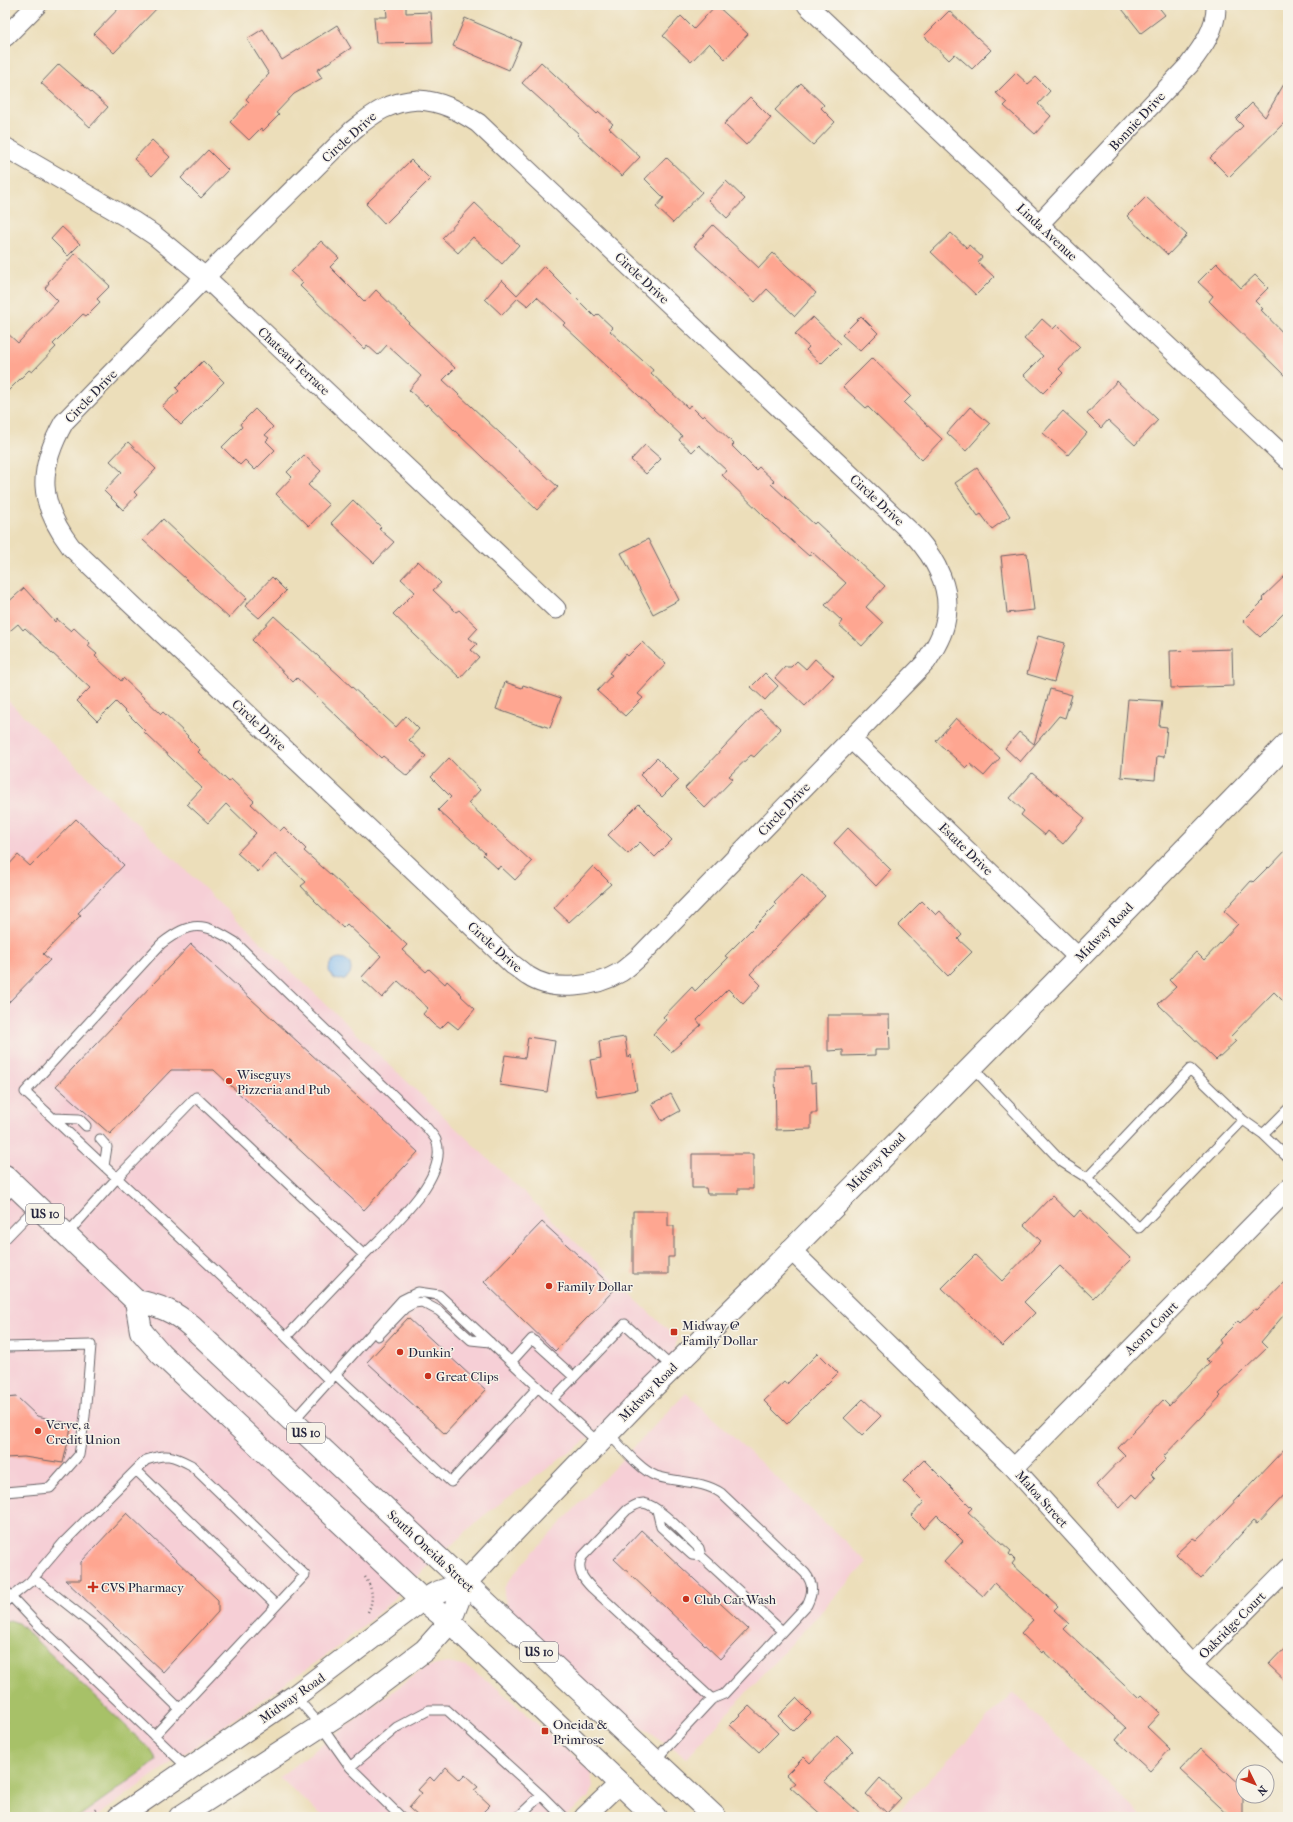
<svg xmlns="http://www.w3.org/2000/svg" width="1293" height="1822" viewBox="0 0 1293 1822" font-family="'IM FELL French Canon',serif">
  <rect width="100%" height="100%" fill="#f7f3e8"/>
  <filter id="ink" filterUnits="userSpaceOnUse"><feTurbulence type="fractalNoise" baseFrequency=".025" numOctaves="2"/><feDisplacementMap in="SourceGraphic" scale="8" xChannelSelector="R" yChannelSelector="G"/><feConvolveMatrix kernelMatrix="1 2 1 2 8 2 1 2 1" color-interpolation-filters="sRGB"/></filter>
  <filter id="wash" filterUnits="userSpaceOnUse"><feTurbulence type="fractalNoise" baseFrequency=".012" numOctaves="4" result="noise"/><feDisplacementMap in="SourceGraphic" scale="16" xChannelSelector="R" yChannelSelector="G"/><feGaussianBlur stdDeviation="0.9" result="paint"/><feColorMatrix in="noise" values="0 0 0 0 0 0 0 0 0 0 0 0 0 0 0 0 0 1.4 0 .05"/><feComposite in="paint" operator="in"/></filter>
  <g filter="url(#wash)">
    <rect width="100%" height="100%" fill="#ecdeba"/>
    <path fill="#f6cfd6" d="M 5,698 L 677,1339 L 670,1378 L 483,1516 L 375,1616 L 334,1650 L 155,1774 L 96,1817 L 5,1817 Z
      M 686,1393 L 867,1562 L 686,1758 L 594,1693 L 508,1610 L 504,1595 L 504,1588 L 513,1575 L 534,1551 Z
      M 448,1663 L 467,1667 L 491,1683 L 590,1770 L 593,1786 L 588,1798 L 565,1817 L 323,1817 L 279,1777 L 425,1667 Z
      M 1013,1692 L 1142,1817 L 893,1817 Z"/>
    <path fill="#a7c168" stroke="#647252" d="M 10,1620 L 18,1623 L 150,1749 L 157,1760 L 149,1767 L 78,1817 L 5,1817 L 5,1621 Z"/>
    <path fill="#80baf1" stroke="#516e96" d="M329 969a11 11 0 1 1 22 0a11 11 0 1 1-22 0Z"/>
    <g id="blocks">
      <path fill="#fea691" d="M 122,5 L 160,5 L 114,53 L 94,34 Z
        M 386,5 L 406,5 L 406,13 L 431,12 L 433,42 L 376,43 L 374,17 L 387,17 Z
        M 716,5 L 748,34 L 725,59 L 709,43 L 691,62 L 663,36 L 681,16 L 694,29 Z
        M 1119,5 L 1157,5 L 1165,15 L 1141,33 Z
        M 949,11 L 991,50 L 972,69 L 955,54 L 949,60 L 924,36 Z
        M 465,18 L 521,42 L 509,70 L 453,46 Z
        M 337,25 L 351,48 L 317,70 L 322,78 L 294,94 L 276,113 L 279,115 L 263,131 L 261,128 L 249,140 L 230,122 L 249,102 L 246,99 L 269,74 L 247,39 L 263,29 L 282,60 Z
        M 541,62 L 597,114 L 599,112 L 613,124 L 609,128 L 640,157 L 622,176 L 577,135 L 579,134 L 522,83 Z
        M 59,64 L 108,107 L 90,127 L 41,83 Z
        M 1016,73 L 1028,84 L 1036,77 L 1050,91 L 1038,104 L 1051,116 L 1035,134 L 1004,106 L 1007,103 L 996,93 Z
        M 1288,77 L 1288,119 L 1229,177 L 1210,158 L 1243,126 L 1236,119 L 1252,103 L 1265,117 Z
        M 801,83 L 824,105 L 821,108 L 835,122 L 813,145 L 775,110 Z
        M 750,97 L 771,118 L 746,145 L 724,124 Z
        M 152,140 L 170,157 L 152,176 L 134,159 Z
        M 208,150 L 228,170 L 201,198 L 181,178 Z
        M 666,157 L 702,192 L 673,223 L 656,207 L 664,198 L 645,179 Z
        M 411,160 L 430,179 L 385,224 L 366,204 Z
        M 726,181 L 745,199 L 727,218 L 708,200 Z
        M 1146,197 L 1187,235 L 1168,255 L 1127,216 Z
        M 475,203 L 519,245 L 502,264 L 473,237 L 458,253 L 442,238 Z
        M 713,225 L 759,268 L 773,253 L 816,293 L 795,316 L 767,289 L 755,302 L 694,246 Z
        M 62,227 L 80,244 L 68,256 L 51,239 Z
        M 951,233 L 967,248 L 969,245 L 982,257 L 978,262 L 994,277 L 976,295 L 931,252 Z
        M 321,241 L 339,258 L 330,267 L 365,302 L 376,290 L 409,322 L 408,323 L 455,368 L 443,380 L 558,487 L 537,510 L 427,404 L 426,406 L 409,390 L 421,376 L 387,345 L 378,355 L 367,345 L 364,349 L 300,286 L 303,283 L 291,272 Z
        M 75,253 L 110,286 L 97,299 L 100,302 L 86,316 L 83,314 L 53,344 L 56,347 L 32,372 L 29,370 L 5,394 L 5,331 L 18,343 L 58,301 L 45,288 L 49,283 L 48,282 Z
        M 1217,263 L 1241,288 L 1255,275 L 1268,288 L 1255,301 L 1263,309 L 1261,310 L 1288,338 L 1288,379 L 1209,301 L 1213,296 L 1198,282 Z
        M 544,266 L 595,317 L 598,314 L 613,328 L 610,331 L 653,370 L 651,373 L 688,408 L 690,405 L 702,417 L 704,415 L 734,444 L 732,446 L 756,470 L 759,467 L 774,481 L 771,484 L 786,498 L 814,524 L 816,522 L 885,586 L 866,607 L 883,623 L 862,646 L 839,625 L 842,621 L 825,605 L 846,583 L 812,552 L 809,556 L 766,518 L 722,475 L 727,471 L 699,445 L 692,452 L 679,440 L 682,436 L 563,325 L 565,323 L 537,297 L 528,306 L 518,298 L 502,315 L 485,299 L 502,280 L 517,295 Z
        M 861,316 L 878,333 L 860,351 L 842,335 Z
        M 813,317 L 841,344 L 821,364 L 806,350 L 809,347 L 795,334 Z
        M 1042,319 L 1053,329 L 1057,325 L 1080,347 L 1059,369 L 1063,373 L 1043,393 L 1024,375 L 1043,356 L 1024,339 Z
        M 872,358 L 911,396 L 904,403 L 942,439 L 922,460 L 868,407 L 866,408 L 843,387 Z
        M 203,361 L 224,382 L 181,425 L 162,406 L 179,391 L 176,388 Z
        M 1117,381 L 1158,420 L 1135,445 L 1108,420 L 1101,428 L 1087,414 Z
        M 970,407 L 990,424 L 966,451 L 947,433 Z
        M 255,409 L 273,427 L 265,435 L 269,438 L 266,441 L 275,450 L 255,470 L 245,460 L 240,465 L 222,447 L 242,427 L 240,424 Z
        M 1063,411 L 1087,433 L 1068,455 L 1043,433 Z
        M 128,442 L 156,469 L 134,492 L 137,495 L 123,510 L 104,491 L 122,472 L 110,461 Z
        M 645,445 L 661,459 L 646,474 L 631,460 Z
        M 304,455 L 321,471 L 308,485 L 329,505 L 309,526 L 276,494 L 292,477 L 287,472 Z
        M 977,468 L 1010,516 L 992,529 L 981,514 L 978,516 L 955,483 Z
        M 353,500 L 381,527 L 379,529 L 394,542 L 374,563 L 331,523 Z
        M 163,519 L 247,598 L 229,618 L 143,540 Z
        M 648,539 L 679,600 L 653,614 L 621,553 Z
        M 1027,553 L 1034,610 L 1007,613 L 1001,556 Z
        M 418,561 L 441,583 L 433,590 L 456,612 L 459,610 L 478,628 L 469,638 L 477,644 L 471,650 L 479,657 L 460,678 L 393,614 L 415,592 L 401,579 Z
        M 1288,573 L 1288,609 L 1260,637 L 1243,621 L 1264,600 L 1262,598 Z
        M 272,577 L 286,591 L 259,618 L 245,606 Z
        M 24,588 L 55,622 L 57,619 L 71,631 L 74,628 L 90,643 L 88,646 L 97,654 L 95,656 L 121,681 L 123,678 L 161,714 L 163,712 L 188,736 L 187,737 L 200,750 L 198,752 L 229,782 L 231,779 L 254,801 L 251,804 L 280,831 L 284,827 L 306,849 L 304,851 L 365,905 L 407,945 L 402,950 L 426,972 L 429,969 L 445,984 L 447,981 L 462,995 L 461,996 L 475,1009 L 458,1029 L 448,1021 L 440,1029 L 434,1025 L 423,1014 L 428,1008 L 398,981 L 382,998 L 361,978 L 381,956 L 347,924 L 343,928 L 315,901 L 301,886 L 306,882 L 275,853 L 258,872 L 237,853 L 256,833 L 226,804 L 208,823 L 187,804 L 202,788 L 144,732 L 145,731 L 116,702 L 97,721 L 77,701 L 90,688 L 25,628 L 23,630 L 18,624 L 5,635 L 5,605 Z
        M 274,616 L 396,727 L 406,716 L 419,729 L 409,740 L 426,756 L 407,776 L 383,756 L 381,758 L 297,678 L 293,682 L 252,640 Z
        M 1038,636 L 1065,643 L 1054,682 L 1027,674 Z
        M 642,642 L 666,664 L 638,694 L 643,698 L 625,716 L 597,691 L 612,675 L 609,673 L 626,654 L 628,656 Z
        M 1232,649 L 1233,686 L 1171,688 L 1170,651 Z
        M 815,659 L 834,676 L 805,706 L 775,678 L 785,667 L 791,667 L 797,661 L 806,669 Z
        M 765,673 L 778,686 L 765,700 L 751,687 Z
        M 505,682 L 522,688 L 523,685 L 561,698 L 550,728 L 496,709 Z
        M 1050,689 L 1072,695 L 1065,718 L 1059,716 L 1020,762 L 1005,748 L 1019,732 L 1034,744 Z
        M 1128,699 L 1162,701 L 1159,726 L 1167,727 L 1164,757 L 1157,756 L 1155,780 L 1121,777 Z
        M 760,709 L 781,729 L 754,757 L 751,755 L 729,776 L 733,779 L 705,808 L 685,788 Z
        M 956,718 L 1000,758 L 984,776 L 970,764 L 966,768 L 936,741 Z
        M 449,758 L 480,790 L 468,803 L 532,862 L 515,880 L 500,866 L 498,869 L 483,855 L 485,853 L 438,810 L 451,797 L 431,777 Z
        M 657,758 L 679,780 L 662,797 L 640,775 Z
        M 1032,773 L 1085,818 L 1063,844 L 1048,831 L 1045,835 L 1021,815 L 1024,811 L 1010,798 Z
        M 639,804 L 659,824 L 657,825 L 672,840 L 655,857 L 640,842 L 628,854 L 608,835 Z
        M 76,819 L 124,865 L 78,913 L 81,915 L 43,954 L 50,960 L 5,1006 L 5,869 L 18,855 L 30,866 Z
        M 848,828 L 891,870 L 876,886 L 834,843 Z
        M 1288,848 L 1288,1006 L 1274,992 L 1231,1036 L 1236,1041 L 1216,1060 L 1158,1004 L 1176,987 L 1169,980 L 1196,952 L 1204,960 L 1238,924 L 1224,911 L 1251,881 L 1253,882 L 1268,867 L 1269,868 Z
        M 593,866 L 611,884 L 569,922 L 554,908 Z
        M 802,874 L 825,896 L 750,974 L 761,985 L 743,1004 L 728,989 L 697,1020 L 701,1025 L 671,1052 L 653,1034 L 666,1020 L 663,1017 L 692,987 L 695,991 L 728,958 L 725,956 L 776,905 L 774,903 Z
        M 922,901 L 936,915 L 940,911 L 962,935 L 958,939 L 972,952 L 948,976 L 898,925 Z
        M 191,944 L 418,1152 L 364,1210 L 214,1070 L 171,1070 L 110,1134 L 56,1086 Z
        M 828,1015 L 889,1015 L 890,1050 L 875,1050 L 875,1055 L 843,1056 L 843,1050 L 828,1051 Z
        M 528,1037 L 555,1041 L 547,1092 L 500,1085 L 505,1055 L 525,1058 Z
        M 625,1037 L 628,1058 L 631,1055 L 637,1090 L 597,1097 L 590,1060 L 601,1058 L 599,1041 Z
        M 810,1067 L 811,1083 L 816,1082 L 817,1113 L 811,1113 L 811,1129 L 776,1130 L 775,1068 Z
        M 671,1094 L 680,1111 L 662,1121 L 652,1104 Z
        M 692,1154 L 753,1154 L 753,1189 L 738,1189 L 738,1194 L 707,1194 L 706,1188 L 692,1188 Z
        M 1052,1196 L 1074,1217 L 1080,1210 L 1131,1259 L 1093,1298 L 1060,1266 L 1024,1302 L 1035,1313 L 1002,1346 L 942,1288 L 975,1255 L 1002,1281 L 1041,1241 L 1024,1225 Z
        M 633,1211 L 668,1211 L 668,1226 L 674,1226 L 674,1257 L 668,1257 L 668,1274 L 633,1274 Z
        M 542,1222 L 615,1289 L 555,1351 L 484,1282 Z
        M 1288,1278 L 1288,1310 L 1261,1342 L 1267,1348 L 1219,1394 L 1221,1396 L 1163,1457 L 1166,1459 L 1151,1474 L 1155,1478 L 1137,1498 L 1133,1494 L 1120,1508 L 1096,1485 L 1125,1455 L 1118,1448 L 1163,1400 L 1169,1406 L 1210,1363 L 1206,1359 L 1221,1343 L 1219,1340 L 1238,1321 L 1240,1323 L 1255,1309 L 1257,1310 Z
        M 408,1318 L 486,1390 L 445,1434 L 367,1362 Z
        M 818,1353 L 838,1373 L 787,1424 L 764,1401 L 784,1382 L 787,1384 Z
        M 17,1397 L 37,1416 L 72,1424 L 63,1463 L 24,1457 L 5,1458 L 5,1398 Z
        M 863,1399 L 881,1416 L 862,1435 L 844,1418 Z
        M 1288,1445 L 1288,1491 L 1257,1524 L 1253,1521 L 1201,1578 L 1176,1554 L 1193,1538 L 1196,1540 L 1223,1514 Z
        M 924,1460 L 972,1508 L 968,1512 L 1011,1551 L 1009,1554 L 1015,1560 L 1012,1564 L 1058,1606 L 1054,1610 L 1069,1624 L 1064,1629 L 1138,1698 L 1141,1695 L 1160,1713 L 1147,1727 L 1170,1749 L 1150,1771 L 1116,1740 L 1126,1728 L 1043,1651 L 1042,1653 L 1021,1633 L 1033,1620 L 994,1583 L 983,1596 L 944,1562 L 963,1541 L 937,1515 L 924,1529 L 911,1516 L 924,1502 L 903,1481 Z
        M 127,1513 L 218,1600 L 218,1612 L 163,1672 L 65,1580 L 81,1580 L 81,1562 Z
        M 641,1530 L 748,1629 L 720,1659 L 614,1559 Z
        M 1288,1644 L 1288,1684 L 1268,1665 Z
        M 796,1698 L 811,1713 L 793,1731 L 778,1716 Z
        M 749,1706 L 778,1733 L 759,1752 L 730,1725 Z
        M 837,1735 L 853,1751 L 824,1781 L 864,1817 L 824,1817 L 790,1787 L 795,1783 L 786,1775 L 804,1757 L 810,1763 Z
        M 1201,1748 L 1243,1787 L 1243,1817 L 1231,1817 L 1180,1770 Z
        M 446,1767 L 460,1780 L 465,1775 L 478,1787 L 474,1790 L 490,1805 L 478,1817 L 419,1817 L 409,1808 L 422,1793 L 418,1790 L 430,1777 L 434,1781 Z
        M 880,1778 L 901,1798 L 887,1813 L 866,1794 Z"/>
    </g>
  </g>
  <g filter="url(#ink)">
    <use href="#blocks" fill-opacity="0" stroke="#696467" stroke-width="1"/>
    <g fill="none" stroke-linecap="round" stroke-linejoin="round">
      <defs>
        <path id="service" d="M 972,1067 L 1062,1162 L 1087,1178
          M 1288,1109 L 1263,1134 L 1288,1158
          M 53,1118 L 79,1119 L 86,1126
          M 1243,1120 L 1139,1228 L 1087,1178 L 1190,1069 L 1243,1120 L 1263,1134
          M 100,1139 L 107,1147 L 104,1166
          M 5,1197 L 15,1186
          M 67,1234 L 117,1178 L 196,1097 L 364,1255 L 286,1337 L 117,1178 L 104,1166 L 25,1092 L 161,944 C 192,920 203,922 235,942 L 427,1128 C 430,1132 434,1136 436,1140 C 451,1177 387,1231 364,1255
          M 5,1239 L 37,1206
          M 378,1336 L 405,1308 L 414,1303 L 422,1302 L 439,1311 L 471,1340 L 490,1342
          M 286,1337 L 330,1381
          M 5,1347 L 91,1345 L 85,1416 L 79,1455 L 50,1488 L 5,1492
          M 512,1361 L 532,1339 L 574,1377
          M 336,1375 L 451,1482 L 538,1387
          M 293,1421 L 402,1300 L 418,1292 L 439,1295 L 552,1400
          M 608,1433 C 620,1445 640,1470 656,1476 C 678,1483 702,1480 721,1493 L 805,1573 C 814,1584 813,1593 807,1605 L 724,1694 L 712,1699 L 655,1760
          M 599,1443 L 552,1400 L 625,1324 L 673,1368
          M 136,1470 L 276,1605
          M 657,1510 L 661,1527 L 692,1555 L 701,1556
          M 34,1578 L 97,1628 L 180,1709
          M 5,1590 L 36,1623 L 189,1769
          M 5,1602 L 30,1582 L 64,1542 L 146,1460 C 166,1453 172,1455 191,1465 L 305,1575 L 154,1736
          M 295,1696 L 321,1726 L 350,1767 L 397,1727 L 429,1710 L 447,1710 L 541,1795
          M 712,1699 L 592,1588 C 583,1579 576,1570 582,1557 L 627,1510 C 632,1507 637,1503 643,1503 C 659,1505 687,1537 699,1548 L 701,1556 L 782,1631
          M 350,1767 L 401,1817
          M 518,1817 L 541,1795 L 563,1817"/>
        <path id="minor" d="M 807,5 L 1288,460
          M 5,37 L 37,5
          M 418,100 C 442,101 459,111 478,123 L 916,537 C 936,560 953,591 945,623 C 942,637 934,650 926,662 L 638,958 C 632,963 627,968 621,972 C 596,987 553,993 528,976 C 523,973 518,968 513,965 L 71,547 C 38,503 37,470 64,422 L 205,277 L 353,130 C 375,112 389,102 418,100 Z
          M 5,147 L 133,221 L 154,235 L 205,277 L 556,609
          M 1039,224 L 1189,65 C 1202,48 1217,28 1216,5
          M 852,740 L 1079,958
          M 790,1249 L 1014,1468 L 1192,1665 L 1288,1754
          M 1014,1468 L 1288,1189
          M 1192,1665 L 1288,1568
          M 584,1817 L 620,1783"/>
        <path id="secondary" d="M 119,1817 L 295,1696 L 415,1605 L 436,1593 L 465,1583
          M 180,1817 L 347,1709 L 425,1650 L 450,1622 L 465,1583 L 494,1552 L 641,1399 L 759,1283 L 1079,958 L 1288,743"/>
        <path id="trunk" d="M 5,1176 L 136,1301 C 159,1305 175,1312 192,1327 L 715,1817
          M 136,1301 L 141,1331 L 161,1354 L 423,1600 L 450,1622 L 655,1817"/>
      </defs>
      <use href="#service" stroke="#696467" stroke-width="11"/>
      <use href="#minor" stroke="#696467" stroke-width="21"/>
      <use href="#secondary" stroke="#696467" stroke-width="24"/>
      <use href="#trunk" stroke="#696467" stroke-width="24"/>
      <path stroke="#696467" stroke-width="2.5" stroke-dasharray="1 3" stroke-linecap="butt" d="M 365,1577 C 373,1589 374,1600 368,1612
        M 86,1817 L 99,1808"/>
      <use href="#service" stroke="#fff" stroke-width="9"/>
      <use href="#minor" stroke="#fff" stroke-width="19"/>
      <use href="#secondary" stroke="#fff" stroke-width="22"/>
      <use href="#trunk" stroke="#fff" stroke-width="22"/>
    </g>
  </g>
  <g fill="#c8321e" stroke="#f7f3e8" stroke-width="1.5">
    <circle cx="229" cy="1081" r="4"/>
    <circle cx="549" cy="1286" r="4"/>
    <rect x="670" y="1328" width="8" height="8" rx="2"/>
    <circle cx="400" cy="1352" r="4"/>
    <circle cx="428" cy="1376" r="4"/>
    <circle cx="38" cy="1431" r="4"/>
    <path d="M91 1581h4v4h4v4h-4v4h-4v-4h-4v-4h4z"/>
    <circle cx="686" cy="1599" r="4"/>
    <rect x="541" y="1727" width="8" height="8" rx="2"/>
  </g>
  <g text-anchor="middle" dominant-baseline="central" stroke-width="3" stroke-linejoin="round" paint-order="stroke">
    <g fill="#f7f3e8" stroke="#62616f" stroke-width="1">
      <rect x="26" y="1204" width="38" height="20" rx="3"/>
      <rect x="287" y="1423" width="38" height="20" rx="3"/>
      <rect x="520" y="1642" width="38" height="20" rx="3"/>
    </g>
    <g font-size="12" font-weight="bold" fill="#22223b">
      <text x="45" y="1214">US 10</text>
      <text x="306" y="1433">US 10</text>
      <text x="539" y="1652">US 10</text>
    </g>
    <g font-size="13" fill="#22223b" stroke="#f7f3e8">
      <text transform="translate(1137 121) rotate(-47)">Bonnie Drive</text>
      <text transform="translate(349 137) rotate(-42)">Circle Drive</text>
      <text transform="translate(1047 232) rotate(43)">Linda Avenue</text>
      <text transform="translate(642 278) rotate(43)">Circle Drive</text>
      <text transform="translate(294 361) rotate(43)">Chateau Terrace</text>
      <text transform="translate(91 396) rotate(-46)">Circle Drive</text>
      <text transform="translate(877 500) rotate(43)">Circle Drive</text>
      <text transform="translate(259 725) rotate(43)">Circle Drive</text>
      <text transform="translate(784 809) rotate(-46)">Circle Drive</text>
      <text transform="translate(966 849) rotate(44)">Estate Drive</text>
      <text transform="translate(1104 932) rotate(-46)">Midway Road</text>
      <text transform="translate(495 947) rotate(42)">Circle Drive</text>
      <text transform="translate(876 1162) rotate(-45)">Midway Road</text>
      <text transform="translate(1151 1328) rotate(-45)">Acorn Court</text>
      <text transform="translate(648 1392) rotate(-45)">Midway Road</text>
      <text transform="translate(1042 1499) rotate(48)">Maloa Street</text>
      <text transform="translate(431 1551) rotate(43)">South Oneida Street</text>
      <text transform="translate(1232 1625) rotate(-45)">Oakridge Court</text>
      <text transform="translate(292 1698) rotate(-35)">Midway Road</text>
    </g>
    <g font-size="13" fill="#22223b" stroke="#f7f3e8" text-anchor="start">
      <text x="237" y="1074">Wiseguys<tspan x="237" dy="15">Pizzeria and Pub</tspan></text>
      <text x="557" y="1286">Family Dollar</text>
      <text x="682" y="1325">Midway @<tspan x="682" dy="15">Family Dollar</tspan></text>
      <text x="408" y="1352">Dunkin'</text>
      <text x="436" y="1376">Great Clips</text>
      <text x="46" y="1424">Verve, a<tspan x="46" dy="15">Credit Union</tspan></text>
      <text x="101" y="1587">CVS Pharmacy</text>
      <text x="694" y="1599">Club Car Wash</text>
      <text x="553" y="1724">Oneida &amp;<tspan x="553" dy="15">Primrose</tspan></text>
    </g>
  </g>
  <rect width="1293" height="1822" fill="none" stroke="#f7f3e8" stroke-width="20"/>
  <g transform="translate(1255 1784) rotate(133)"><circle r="19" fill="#f7f3e8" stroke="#a29fa3"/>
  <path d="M0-3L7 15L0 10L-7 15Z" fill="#c8321e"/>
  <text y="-6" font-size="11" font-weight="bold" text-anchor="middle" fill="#22223b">N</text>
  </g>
</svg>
